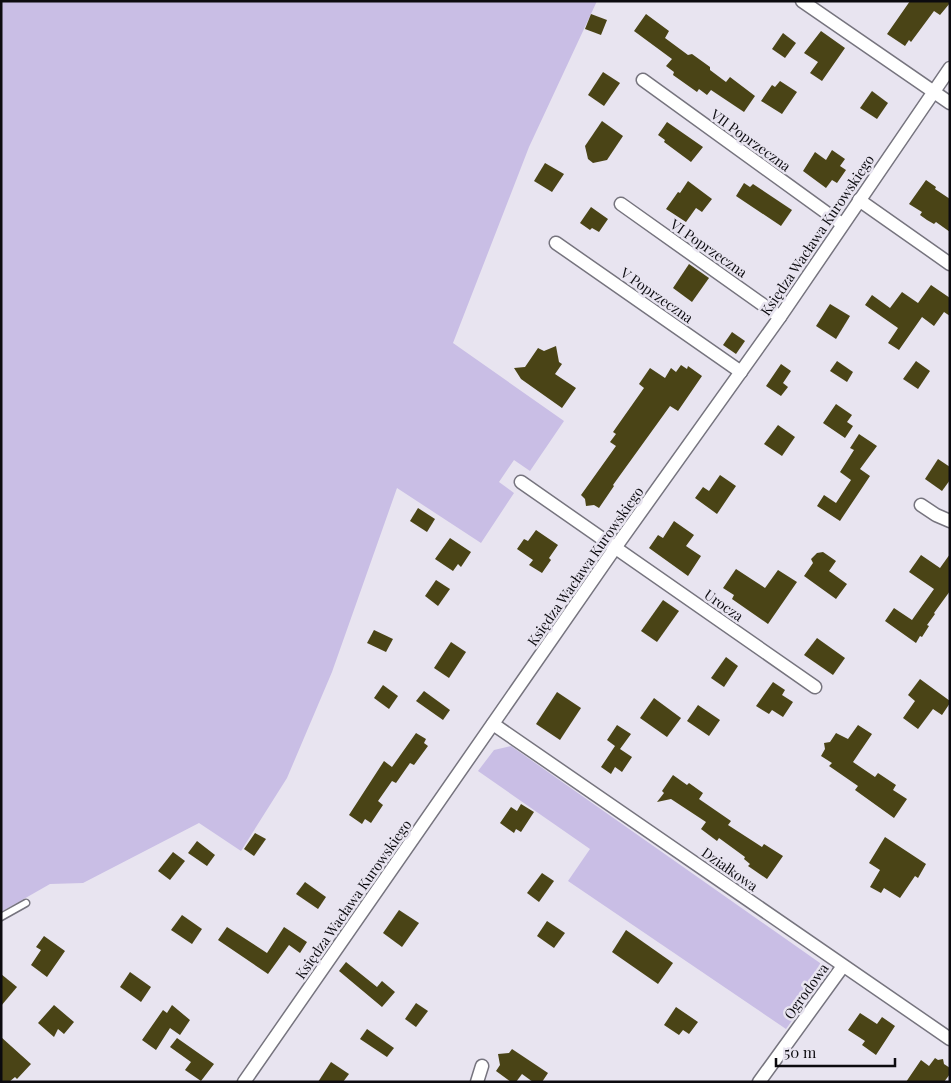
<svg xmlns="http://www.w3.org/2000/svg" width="951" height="1083" font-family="'Playfair Display',serif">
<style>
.green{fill:#c9bee5}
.building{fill:#4a4416}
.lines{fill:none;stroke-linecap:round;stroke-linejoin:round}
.lane-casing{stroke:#76747e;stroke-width:9}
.street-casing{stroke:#76747e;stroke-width:15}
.lane{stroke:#fff;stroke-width:6}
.street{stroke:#fff;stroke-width:12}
.labels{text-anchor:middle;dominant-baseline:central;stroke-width:5;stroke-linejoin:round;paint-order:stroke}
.street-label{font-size:14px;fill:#0c0b0f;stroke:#e8e4f0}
</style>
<rect width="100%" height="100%" fill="#e8e4f0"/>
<g class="green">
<polygon points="1,1 597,1 529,147 453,343 564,421 530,471 514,460 499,482 514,493 481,543 397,488 332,672 287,778 241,851 199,823 83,883 50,884 1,912"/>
<polygon points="511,746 820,963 823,977 786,1029 568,881 590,849 478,771 494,750"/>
</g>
<g class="building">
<polygon points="910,1 950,1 950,3 940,15 934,11 911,42 909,40 905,46 887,34"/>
<polygon points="591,14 607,20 601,35 585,29"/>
<polygon points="646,14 669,31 665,38 688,55 692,54 710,67 710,70 726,82 730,77 755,96 744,112 711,90 707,95 699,89 697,92 673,75 674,72 666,66 672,59 634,31"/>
<polygon points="821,31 845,48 822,81 810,73 818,62 804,53"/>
<polygon points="783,33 796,43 785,58 772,49"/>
<polygon points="603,72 620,83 604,106 588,95"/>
<polygon points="780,81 797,92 782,114 761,101 772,85 775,87"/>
<polygon points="872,91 888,103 877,119 860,108"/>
<polygon points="602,121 623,136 607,160 593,163 588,159 585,146"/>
<polygon points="667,122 703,147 691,162 664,142 665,140 658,135"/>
<polygon points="832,150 845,159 840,166 846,170 837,183 832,180 826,188 803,171 815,152 826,160"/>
<polygon points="545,163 564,174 552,192 534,181"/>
<polygon points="926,180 936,187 935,189 950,199 950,232 936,222 934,224 927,220 920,215 922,212 909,204"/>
<polygon points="688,181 712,199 702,212 696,208 686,222 666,209 678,192 680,193"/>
<polygon points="744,183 750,187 753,184 792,210 781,226 736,196"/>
<polygon points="591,207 608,219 599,232 592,228 590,230 580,223"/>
<polygon points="689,264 709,278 692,302 673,288"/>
<polygon points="931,285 950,298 950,316 944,312 934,326 922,317 899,350 888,343 898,328 865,305 872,295 890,308 902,292 918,303"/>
<polygon points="830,304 850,316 836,339 816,326"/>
<polygon points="732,332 745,341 736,354 723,345"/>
<polygon points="556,346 559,362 562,364 555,374 576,388 562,408 521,379 514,368 525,367 538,348 544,351"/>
<polygon points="837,361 853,372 847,382 830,371"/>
<polygon points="916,361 930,371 918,389 903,379"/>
<polygon points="781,364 791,371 783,383 788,387 781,396 766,386"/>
<polygon points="681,365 687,369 688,366 702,376 678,411 670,406 613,485 614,486 599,508 594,505 586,506 585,499 581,495 616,446 610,442 616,434 613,432 644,388 639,384 650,368 665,378 671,368 676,372"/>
<polygon points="836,404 852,415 847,422 853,426 845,438 823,423"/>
<polygon points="778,425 795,437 782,456 764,444"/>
<polygon points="859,434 877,446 860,469 870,476 840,521 817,506 824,495 836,503 851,480 840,472 854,450 850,448"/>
<polygon points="938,459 950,467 950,480 942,491 925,479"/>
<polygon points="720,475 736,486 717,514 695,498 703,487 709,491"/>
<polygon points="418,508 435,519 427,532 410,521"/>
<polygon points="674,521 694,535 686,546 701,556 688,576 649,548 658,535 663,538"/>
<polygon points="536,530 558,545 549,558 551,560 542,573 529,565 533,560 517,549 524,539 528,541"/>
<polygon points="450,538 471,552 461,567 458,564 453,571 435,559"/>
<polygon points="823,552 836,561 829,571 847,584 836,599 804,576 813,563 811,559 817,553"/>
<polygon points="950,554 950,591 934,613 935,614 927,625 929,626 922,637 920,636 916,643 885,621 894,608 912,620 934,589 909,572 921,555 940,568"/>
<polygon points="736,569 765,588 778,570 797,582 768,624 732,599 734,595 723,588"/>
<polygon points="436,580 450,589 438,606 425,596"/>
<polygon points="663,600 679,611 657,642 641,631"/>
<polygon points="374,630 393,639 386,652 367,643"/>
<polygon points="817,638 845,658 833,675 804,655"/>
<polygon points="451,642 466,652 449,678 434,668"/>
<polygon points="726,657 738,666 724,687 711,678"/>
<polygon points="920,679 950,701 950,703 942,715 933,709 918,729 903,718 915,701 908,695"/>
<polygon points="773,682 785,690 782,695 793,702 783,717 772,710 769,714 756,706"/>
<polygon points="383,685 398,696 389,709 374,698"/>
<polygon points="424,691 450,710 443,720 416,701"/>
<polygon points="557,692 581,708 560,740 536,724"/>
<polygon points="654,698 681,718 667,737 640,718"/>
<polygon points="698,705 720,720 709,736 687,721"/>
<polygon points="617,725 631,734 620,749 632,757 622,772 615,767 611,774 601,767 615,746 607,740"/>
<polygon points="858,725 872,734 853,762 875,777 878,773 896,785 893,790 907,799 894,818 855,790 858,786 829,766 832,763 821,756 825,749 824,743 830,742 836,733 848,739"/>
<polygon points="416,733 426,739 424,743 428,746 414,765 410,763 396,783 392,781 378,801 383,805 371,823 365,819 362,824 349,815 384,761 392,767"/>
<polygon points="673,775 687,785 689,783 703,793 699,799 731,821 728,825 762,847 764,844 783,856 767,879 748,866 750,864 744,859 745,857 719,838 717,841 701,829 706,822 671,799 657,802 664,793 662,791"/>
<polygon points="521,804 534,812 521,832 516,829 514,833 500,823 511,807 517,811"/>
<polygon points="255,833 266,839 254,856 244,849"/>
<polygon points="885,837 926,864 918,878 915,876 900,898 884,888 881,893 870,887 880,870 869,863"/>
<polygon points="197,841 215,855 207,866 188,853"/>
<polygon points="173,852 185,861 170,880 158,871"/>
<polygon points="542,873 554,881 539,902 527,893"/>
<polygon points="305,882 326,897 318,909 296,894"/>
<polygon points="399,910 419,923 402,947 383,933"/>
<polygon points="182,915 202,929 192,944 171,930"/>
<polygon points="547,921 565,933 554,948 537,936"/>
<polygon points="227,927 267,953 284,927 307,942 300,953 289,945 268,974 218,940"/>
<polygon points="626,930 673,963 658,984 612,952"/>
<polygon points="44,936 65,951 47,977 31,965 41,950 36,947"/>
<polygon points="346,962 377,987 382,981 395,992 382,1007 339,971"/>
<polygon points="130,972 151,987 141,1002 120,987"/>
<polygon points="1,974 17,987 1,1006"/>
<polygon points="416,1003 428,1011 416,1027 405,1019"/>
<polygon points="54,1005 74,1022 64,1034 58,1029 54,1037 38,1023"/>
<polygon points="172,1005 190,1020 180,1035 170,1028 156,1050 142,1040 163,1010 167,1013"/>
<polygon points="676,1007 698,1022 689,1034 683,1030 679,1035 664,1025"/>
<polygon points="860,1013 877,1024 882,1017 895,1026 876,1055 862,1045 865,1041 848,1030"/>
<polygon points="367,1029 394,1048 387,1057 360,1039"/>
<polygon points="1,1037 31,1064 17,1079 15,1077 9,1082 1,1082"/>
<polygon points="177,1038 214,1064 201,1081 185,1070 191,1062 170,1047"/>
<polygon points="512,1049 548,1073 542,1082 533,1082 522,1074 516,1082 511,1082 496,1071 500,1065 498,1054 509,1053"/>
<polygon points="935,1058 938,1060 943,1059 944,1064 950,1068 950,1074 944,1082 906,1082 921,1060 929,1066"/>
<polygon points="331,1062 349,1074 343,1082 318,1082"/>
</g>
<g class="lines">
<defs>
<polyline id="lane" points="1,917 26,903"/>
<g id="street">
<polyline points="802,1 950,103"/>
<polyline points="643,80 842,224"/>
<polyline points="859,200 950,264"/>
<polyline points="621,204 780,317"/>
<polyline points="556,243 741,372"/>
<polyline points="521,482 815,687"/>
<polyline points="921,505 936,515 950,521"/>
<polyline points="493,724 950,1039"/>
<polyline points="244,1082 615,548 780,317 950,68"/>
<polyline points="477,1082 482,1066"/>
<polyline points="759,1082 843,966"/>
</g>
</defs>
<use href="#lane" class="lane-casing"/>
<use href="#street" class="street-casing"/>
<use href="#lane" class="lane"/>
<use href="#street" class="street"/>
</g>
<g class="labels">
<g class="street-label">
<text transform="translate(751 140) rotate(36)">VII Poprzeczna</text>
<text transform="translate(817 235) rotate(-56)">Księdza Wacława Kurowskiego</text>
<text transform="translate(709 248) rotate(35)">VI Poprzeczna</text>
<text transform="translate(657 295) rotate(35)">V Poprzeczna</text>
<text transform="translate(585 566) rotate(-55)">Księdza Wacława Kurowskiego</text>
<text transform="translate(724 605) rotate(35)">Urocza</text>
<text transform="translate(730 869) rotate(35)">Działkowa</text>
<text transform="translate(353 899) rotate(-55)">Księdza Wacława Kurowskiego</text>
<text transform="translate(806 991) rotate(-54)">Ogrodowa</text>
</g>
</g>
<rect width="951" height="1083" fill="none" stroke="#0c0b0f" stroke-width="5"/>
<path d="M776 1058v8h119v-8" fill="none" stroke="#0c0b0f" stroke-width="2.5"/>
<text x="784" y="1058" font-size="15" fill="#0c0b0f" stroke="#e8e4f0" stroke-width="4" paint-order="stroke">50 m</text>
</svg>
